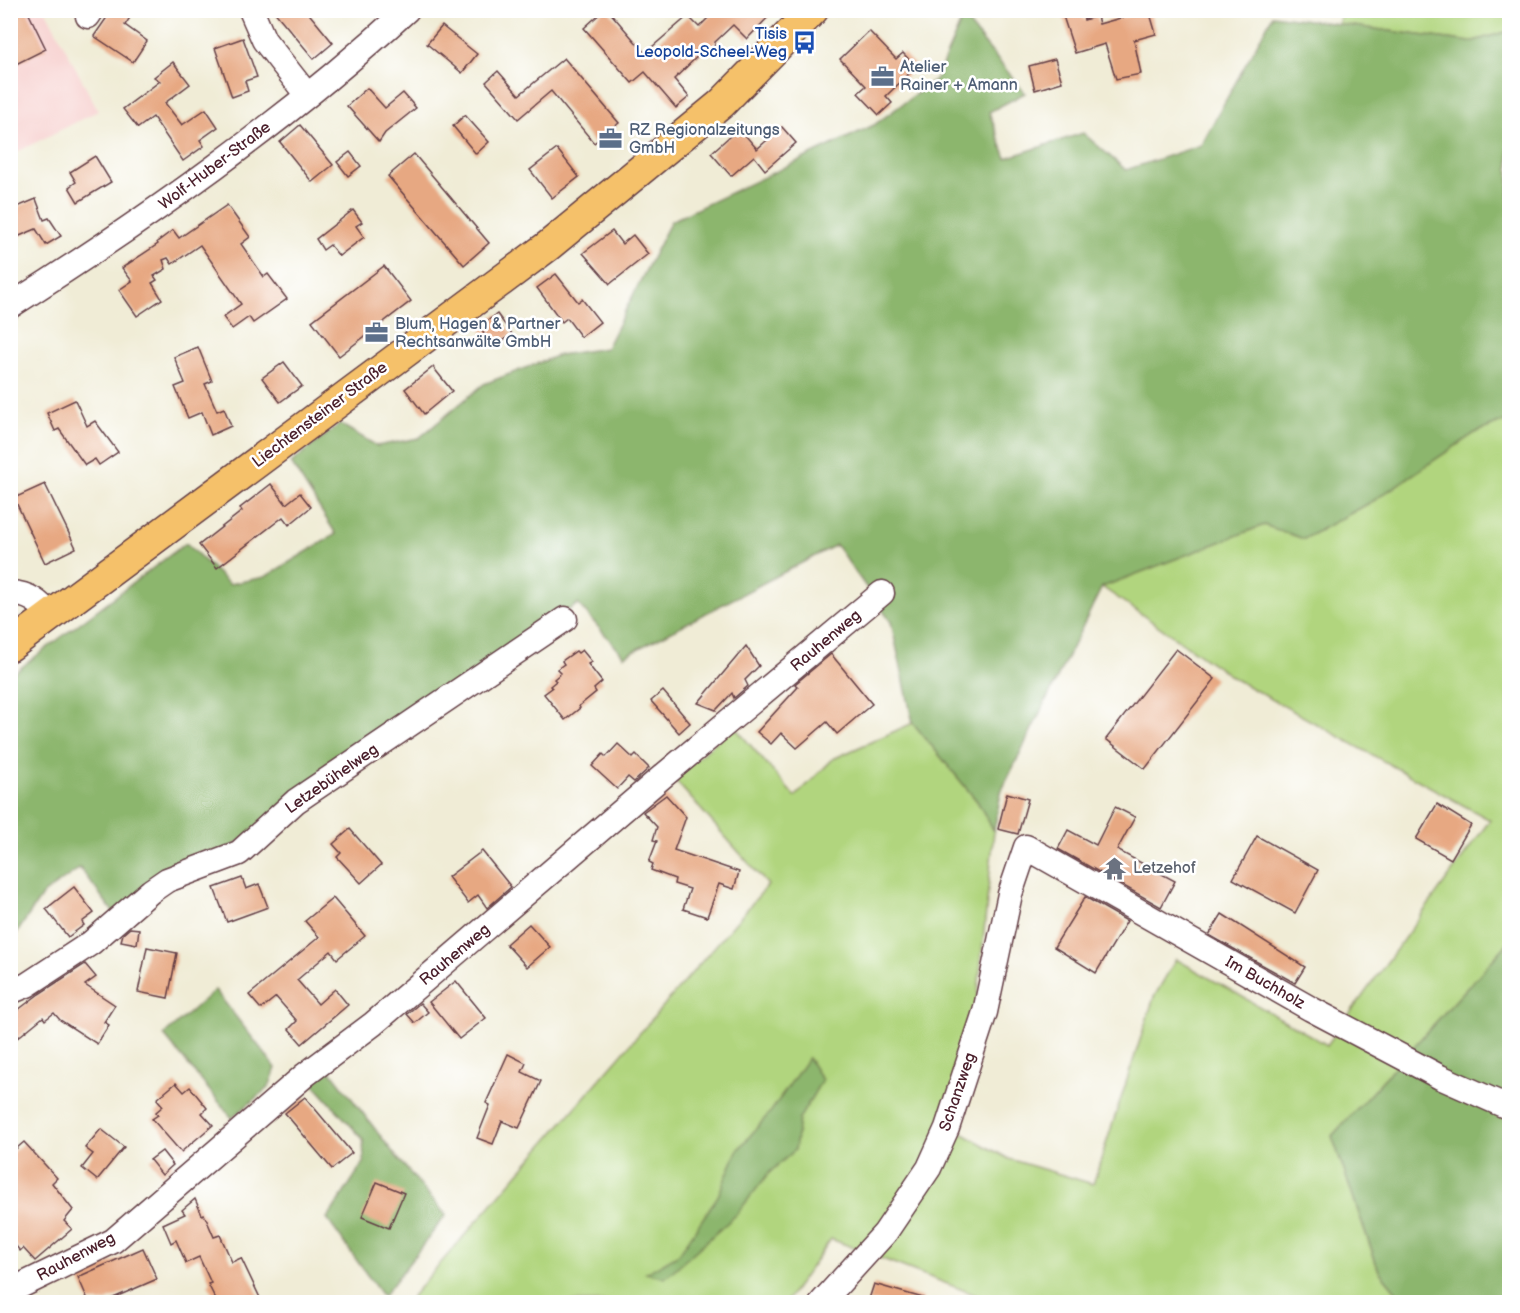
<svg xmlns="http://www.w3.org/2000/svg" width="1520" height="1313" font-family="'Balsamiq Sans',sans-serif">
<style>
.built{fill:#f7d0cf}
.green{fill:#b1d57e;stroke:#7e7a54;stroke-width:1.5}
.forest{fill:#8cb66d;stroke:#6b6a4c;stroke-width:1.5}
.building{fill:#e7a882}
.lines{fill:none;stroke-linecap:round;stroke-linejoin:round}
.minor-casing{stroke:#633e45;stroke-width:27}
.major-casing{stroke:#633e45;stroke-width:33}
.minor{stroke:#fff;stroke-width:24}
.major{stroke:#f5c16b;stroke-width:30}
.labels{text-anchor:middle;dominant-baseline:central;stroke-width:5;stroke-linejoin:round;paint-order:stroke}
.transit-label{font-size:16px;fill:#164399;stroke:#fff;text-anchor:end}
.service-label{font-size:16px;fill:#4e5e75;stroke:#fff;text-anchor:start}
.street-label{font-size:16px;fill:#4a1f2b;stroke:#fff}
.worship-label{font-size:16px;fill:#5b616d;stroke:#fff;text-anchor:start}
</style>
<rect width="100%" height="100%" fill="#fff"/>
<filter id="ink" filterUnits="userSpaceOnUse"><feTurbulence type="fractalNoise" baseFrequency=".0167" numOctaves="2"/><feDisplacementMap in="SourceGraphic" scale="12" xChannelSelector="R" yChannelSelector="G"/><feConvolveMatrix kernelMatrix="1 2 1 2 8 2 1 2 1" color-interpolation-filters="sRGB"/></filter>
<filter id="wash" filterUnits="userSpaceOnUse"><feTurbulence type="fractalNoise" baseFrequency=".008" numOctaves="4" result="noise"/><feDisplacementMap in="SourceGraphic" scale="24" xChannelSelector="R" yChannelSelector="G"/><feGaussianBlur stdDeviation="1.35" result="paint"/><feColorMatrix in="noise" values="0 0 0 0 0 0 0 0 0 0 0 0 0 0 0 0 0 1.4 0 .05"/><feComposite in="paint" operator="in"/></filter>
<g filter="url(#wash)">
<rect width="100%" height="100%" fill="#f0ecd6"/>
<polygon class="built" points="11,11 46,11 98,111 11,155"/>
<g class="green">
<polygon points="1342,11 1509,11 1509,31 1470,42 1338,24"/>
<polygon points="1509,419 1509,942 1332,1136 1379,1271 1405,1302 994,1302 831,1239 786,1302 407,1302 768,885 674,779 734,726 795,797 833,759 913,723 977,801 994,831 976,1012 949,1126 1009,1159 1093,1184 1154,997 1176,959 1327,1045 1490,820 1235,679 1102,587 1264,525 1304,539 1373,501 1475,433"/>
</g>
<g class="forest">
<polygon points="1273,15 1470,42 1509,31 1509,419 1475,433 1373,501 1304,539 1264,525 1102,587 1001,792 994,831 977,801 913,723 891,622 836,545 624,656 578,604 527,637 236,844 114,913 80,868 43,894 14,937 11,933 11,675 186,543 229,584 265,577 336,534 291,463 340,424 377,446 419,438 484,384 559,355 606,348 671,221 874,125 936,79 963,17 1025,93 989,112 1006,158 1083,133 1126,170 1201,145"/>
<polygon points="1509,942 1509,1302 1405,1302 1379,1271 1332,1136"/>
<polygon points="215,990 276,1068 269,1087 232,1118 164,1035"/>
<polygon points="808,1058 822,1080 799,1119 795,1150 769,1173 736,1215 665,1278 646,1273 679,1254 718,1196 737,1151 772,1110"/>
<polygon points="323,1061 395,1155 446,1215 383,1297 327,1219 364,1162 363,1139 305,1075"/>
</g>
<g id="blocks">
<g class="building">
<polygon points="10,10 27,10 46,49 10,67"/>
<polygon points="112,10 135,10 125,25 147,41 133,62 94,36"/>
<polygon points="273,10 306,10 333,43 314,59"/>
<polygon points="604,10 608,10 645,53 688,16 699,27 716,10 775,10 747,39 733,25 715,42 715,45 709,51 704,50 674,79 689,97 676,108 645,72 632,83 584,28"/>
<polygon points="1081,10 1084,20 1097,16 1099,24 1149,10 1156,34 1134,40 1141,74 1116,79 1105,44 1075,53 1063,16"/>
<polygon points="442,26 477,54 462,73 427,44"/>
<polygon points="869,31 896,59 903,53 916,67 886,96 892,103 879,115 858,93 866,86 840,59"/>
<polygon points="243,38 257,77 245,81 248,91 232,97 215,48"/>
<polygon points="564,58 619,123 594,143 551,91 518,119 486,82 498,71 519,95"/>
<polygon points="1055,59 1062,82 1035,90 1029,66"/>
<polygon points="173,62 190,84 165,103 182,125 206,109 218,127 200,140 204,146 183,161 153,117 138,128 123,109 160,81 154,77"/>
<polygon points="367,88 385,108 403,93 416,108 385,133 379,142 347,106"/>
<polygon points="465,115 489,142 476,154 453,126"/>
<polygon points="300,125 333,165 312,182 280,142"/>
<polygon points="782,127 796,143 765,170 754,156 731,176 711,153 739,128 757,149"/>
<polygon points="557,149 579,177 552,198 530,170"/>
<polygon points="350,152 361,166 348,176 337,162"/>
<polygon points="414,154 489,243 464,265 388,176"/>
<polygon points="95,156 111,182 78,202 69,187 76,182 70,172"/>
<polygon points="36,199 44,220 49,218 61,236 46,245 36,229 10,240 10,210"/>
<polygon points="227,205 250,237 241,244 264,277 268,274 287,299 253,323 249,317 232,329 223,317 241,304 200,245 172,264 168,258 163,260 166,269 154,276 157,280 152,283 162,299 137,316 119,290 132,281 122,268 158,244 157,242 173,230 179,238"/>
<polygon points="353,210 362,222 356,226 364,237 339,256 330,245 323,250 316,239"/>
<polygon points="612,231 622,244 633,235 648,254 610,284 583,253"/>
<polygon points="384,266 411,301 339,356 312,321"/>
<polygon points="556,274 578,302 582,299 600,322 581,337 567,318 562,322 537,288"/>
<polygon points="497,314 512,334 494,347 479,327"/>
<polygon points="198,347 212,381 205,384 217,411 224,408 231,426 211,435 202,412 188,418 175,387 185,383 174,357"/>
<polygon points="284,362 302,386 280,402 262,378"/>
<polygon points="433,367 452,391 424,414 405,389"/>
<polygon points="75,400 87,426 95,421 118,452 99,465 95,459 85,465 59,429 55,431 47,413"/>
<polygon points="45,484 76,548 45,563 14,498"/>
<polygon points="271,484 286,504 300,493 311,507 289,525 283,517 217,568 199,545 242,511 240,508"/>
<polygon points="746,646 759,666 745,680 748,686 734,698 732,693 716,710 698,703"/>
<polygon points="1176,649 1215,679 1145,769 1106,739"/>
<polygon points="582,650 592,662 588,664 602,682 594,689 596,692 579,706 580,708 565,720 544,694 552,688 550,686 556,681 554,679 561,673 557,669 564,664 562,661 576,651 578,653"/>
<polygon points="831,654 872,704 837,734 827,722 797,748 781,733 771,744 757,732 798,687 795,684"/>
<polygon points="663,691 690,723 679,733 651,701"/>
<polygon points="618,744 633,758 636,755 649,768 634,782 628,777 617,789 592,766 603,754 606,757"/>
<polygon points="1007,793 1028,799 1018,834 998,829"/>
<polygon points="666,795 686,817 674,850 739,872 734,889 719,884 707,917 683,909 690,889 674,884 675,879 651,870 653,864 649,862 657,841 653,840 657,827 643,812"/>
<polygon points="1437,804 1471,825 1451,859 1416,839"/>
<polygon points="1115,807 1135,817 1117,850 1175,881 1161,907 1058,849 1068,830 1096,845"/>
<polygon points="350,829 381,865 361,883 337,857 341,853 333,844"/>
<polygon points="1257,836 1318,870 1295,913 1233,879"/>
<polygon points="482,851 511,887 487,908 478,895 468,903 448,877"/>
<polygon points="242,878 246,889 259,884 268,907 227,922 214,888"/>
<polygon points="74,887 94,913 82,922 84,925 68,937 46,909"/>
<polygon points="1085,897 1127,921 1096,973 1054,947"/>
<polygon points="333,898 365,936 337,959 331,951 297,980 318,1004 335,989 348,1005 302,1044 289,1029 297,1021 276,997 261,1009 249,995 319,937 305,921"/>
<polygon points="1222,914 1305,967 1295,983 1209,935"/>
<polygon points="529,924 550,947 527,967 506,944"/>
<polygon points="130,928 139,929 137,944 121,941 123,934"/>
<polygon points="147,947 177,953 168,998 138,992"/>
<polygon points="85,964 96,977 85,985 115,1005 104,1022 109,1025 97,1044 60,1020 54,1013 45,1020 43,1017 10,1044 10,1016 39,994"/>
<polygon points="456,981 486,1018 459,1039 429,1002"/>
<polygon points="420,1003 428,1012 415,1023 407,1014"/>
<polygon points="508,1054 526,1063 522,1072 541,1081 519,1128 502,1121 493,1144 477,1138 490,1105 486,1103"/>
<polygon points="176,1083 184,1092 190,1087 207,1108 202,1113 213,1125 181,1152 152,1119 158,1115 155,1113 163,1106 157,1099"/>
<polygon points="305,1097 352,1153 332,1169 285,1113"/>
<polygon points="101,1129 124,1147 97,1180 82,1168 93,1154 85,1148"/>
<polygon points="24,1142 57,1178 52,1183 73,1210 64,1221 72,1229 35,1261 23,1248 20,1251 10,1239 10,1154"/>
<polygon points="162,1151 173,1165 162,1175 150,1160"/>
<polygon points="377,1182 404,1193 389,1228 362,1217"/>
<polygon points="195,1199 202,1215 204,1214 214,1237 220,1235 232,1262 241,1258 262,1302 217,1302 208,1284 211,1283 199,1257 186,1263 176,1240 171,1243 163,1224 185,1214 182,1210"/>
<polygon points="143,1248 157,1279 104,1302 89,1302 78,1277"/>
<polygon points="874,1284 923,1298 922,1302 868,1302"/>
</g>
</g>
</g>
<g filter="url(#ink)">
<use href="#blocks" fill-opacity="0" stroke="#633e45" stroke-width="1.5"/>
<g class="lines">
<defs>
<g id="minor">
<polyline points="251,10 264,40 307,95"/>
<polyline points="88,16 92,10"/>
<path d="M10,306c140,-89 275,-184 397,-296"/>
<path d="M10,593c20,1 29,9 41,23"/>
<polyline points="10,992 27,985 91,943 151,891 167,880 239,853 296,801 565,619"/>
<polyline points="10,1291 113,1241 305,1075 373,1024 663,776 882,593"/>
<polyline points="822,1302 885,1233 929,1168 947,1128 985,1012 1010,894 1026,847 1311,1009 1440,1077 1510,1108"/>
</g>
<polyline id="major" points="10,646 548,246 721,104 813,10"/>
</defs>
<use href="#minor" class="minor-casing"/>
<use href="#major" class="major-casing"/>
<use href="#minor" class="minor"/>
<use href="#major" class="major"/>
</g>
</g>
<defs>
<symbol id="bus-bare" viewBox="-9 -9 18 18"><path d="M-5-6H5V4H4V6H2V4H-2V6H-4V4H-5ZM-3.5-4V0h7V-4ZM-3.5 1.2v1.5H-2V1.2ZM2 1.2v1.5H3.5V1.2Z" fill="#1a4fb4" stroke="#fff" stroke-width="2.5" paint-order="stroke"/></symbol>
<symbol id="office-bare" viewBox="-9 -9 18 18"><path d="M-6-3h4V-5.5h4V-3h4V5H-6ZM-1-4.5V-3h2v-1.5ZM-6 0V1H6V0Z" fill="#5c6f8a" stroke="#fff" stroke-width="2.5" paint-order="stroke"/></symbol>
<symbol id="temple-bare" viewBox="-9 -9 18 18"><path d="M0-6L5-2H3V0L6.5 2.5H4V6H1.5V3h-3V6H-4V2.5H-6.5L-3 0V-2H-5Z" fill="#6b7280" stroke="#fff" stroke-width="2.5" paint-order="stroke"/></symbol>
</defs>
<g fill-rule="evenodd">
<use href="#bus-bare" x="788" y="26" width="33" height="33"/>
<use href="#office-bare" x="866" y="60" width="33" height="33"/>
<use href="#office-bare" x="594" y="122" width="33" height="33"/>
<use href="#office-bare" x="360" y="316" width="33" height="33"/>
<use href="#temple-bare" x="1098" y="852" width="33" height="33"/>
</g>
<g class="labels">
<g class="transit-label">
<text x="787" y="34">Tisis<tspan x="787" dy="18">Leopold-Scheel-Weg</tspan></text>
</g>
<g class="service-label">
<text x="900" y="67">Atelier<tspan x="900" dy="18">Rainer + Amann</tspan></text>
<text x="629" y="130">RZ Regionalzeitungs<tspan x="629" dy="18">GmbH</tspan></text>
<text x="395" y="324">Blum, Hagen &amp; Partner<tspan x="395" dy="18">Rechtsanwälte GmbH</tspan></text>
</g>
<g class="street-label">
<text transform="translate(215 166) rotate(-37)">Wolf-Huber-Straße</text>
<text transform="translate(320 415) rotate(-37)">Liechtensteiner Straße</text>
<text transform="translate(826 641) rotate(-40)">Rauhenweg</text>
<text transform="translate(332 779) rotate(-35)">Letzebühelweg</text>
<text transform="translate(455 955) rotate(-40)">Rauhenweg</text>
<text transform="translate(1265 983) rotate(30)">Im Buchholz</text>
<text transform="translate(958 1092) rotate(-71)">Schanzweg</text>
<text transform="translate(76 1257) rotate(-28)">Rauhenweg</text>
</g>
<g class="worship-label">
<text x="1133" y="868">Letzehof</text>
</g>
</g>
<rect width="1520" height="1313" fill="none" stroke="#fff" stroke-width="36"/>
</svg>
